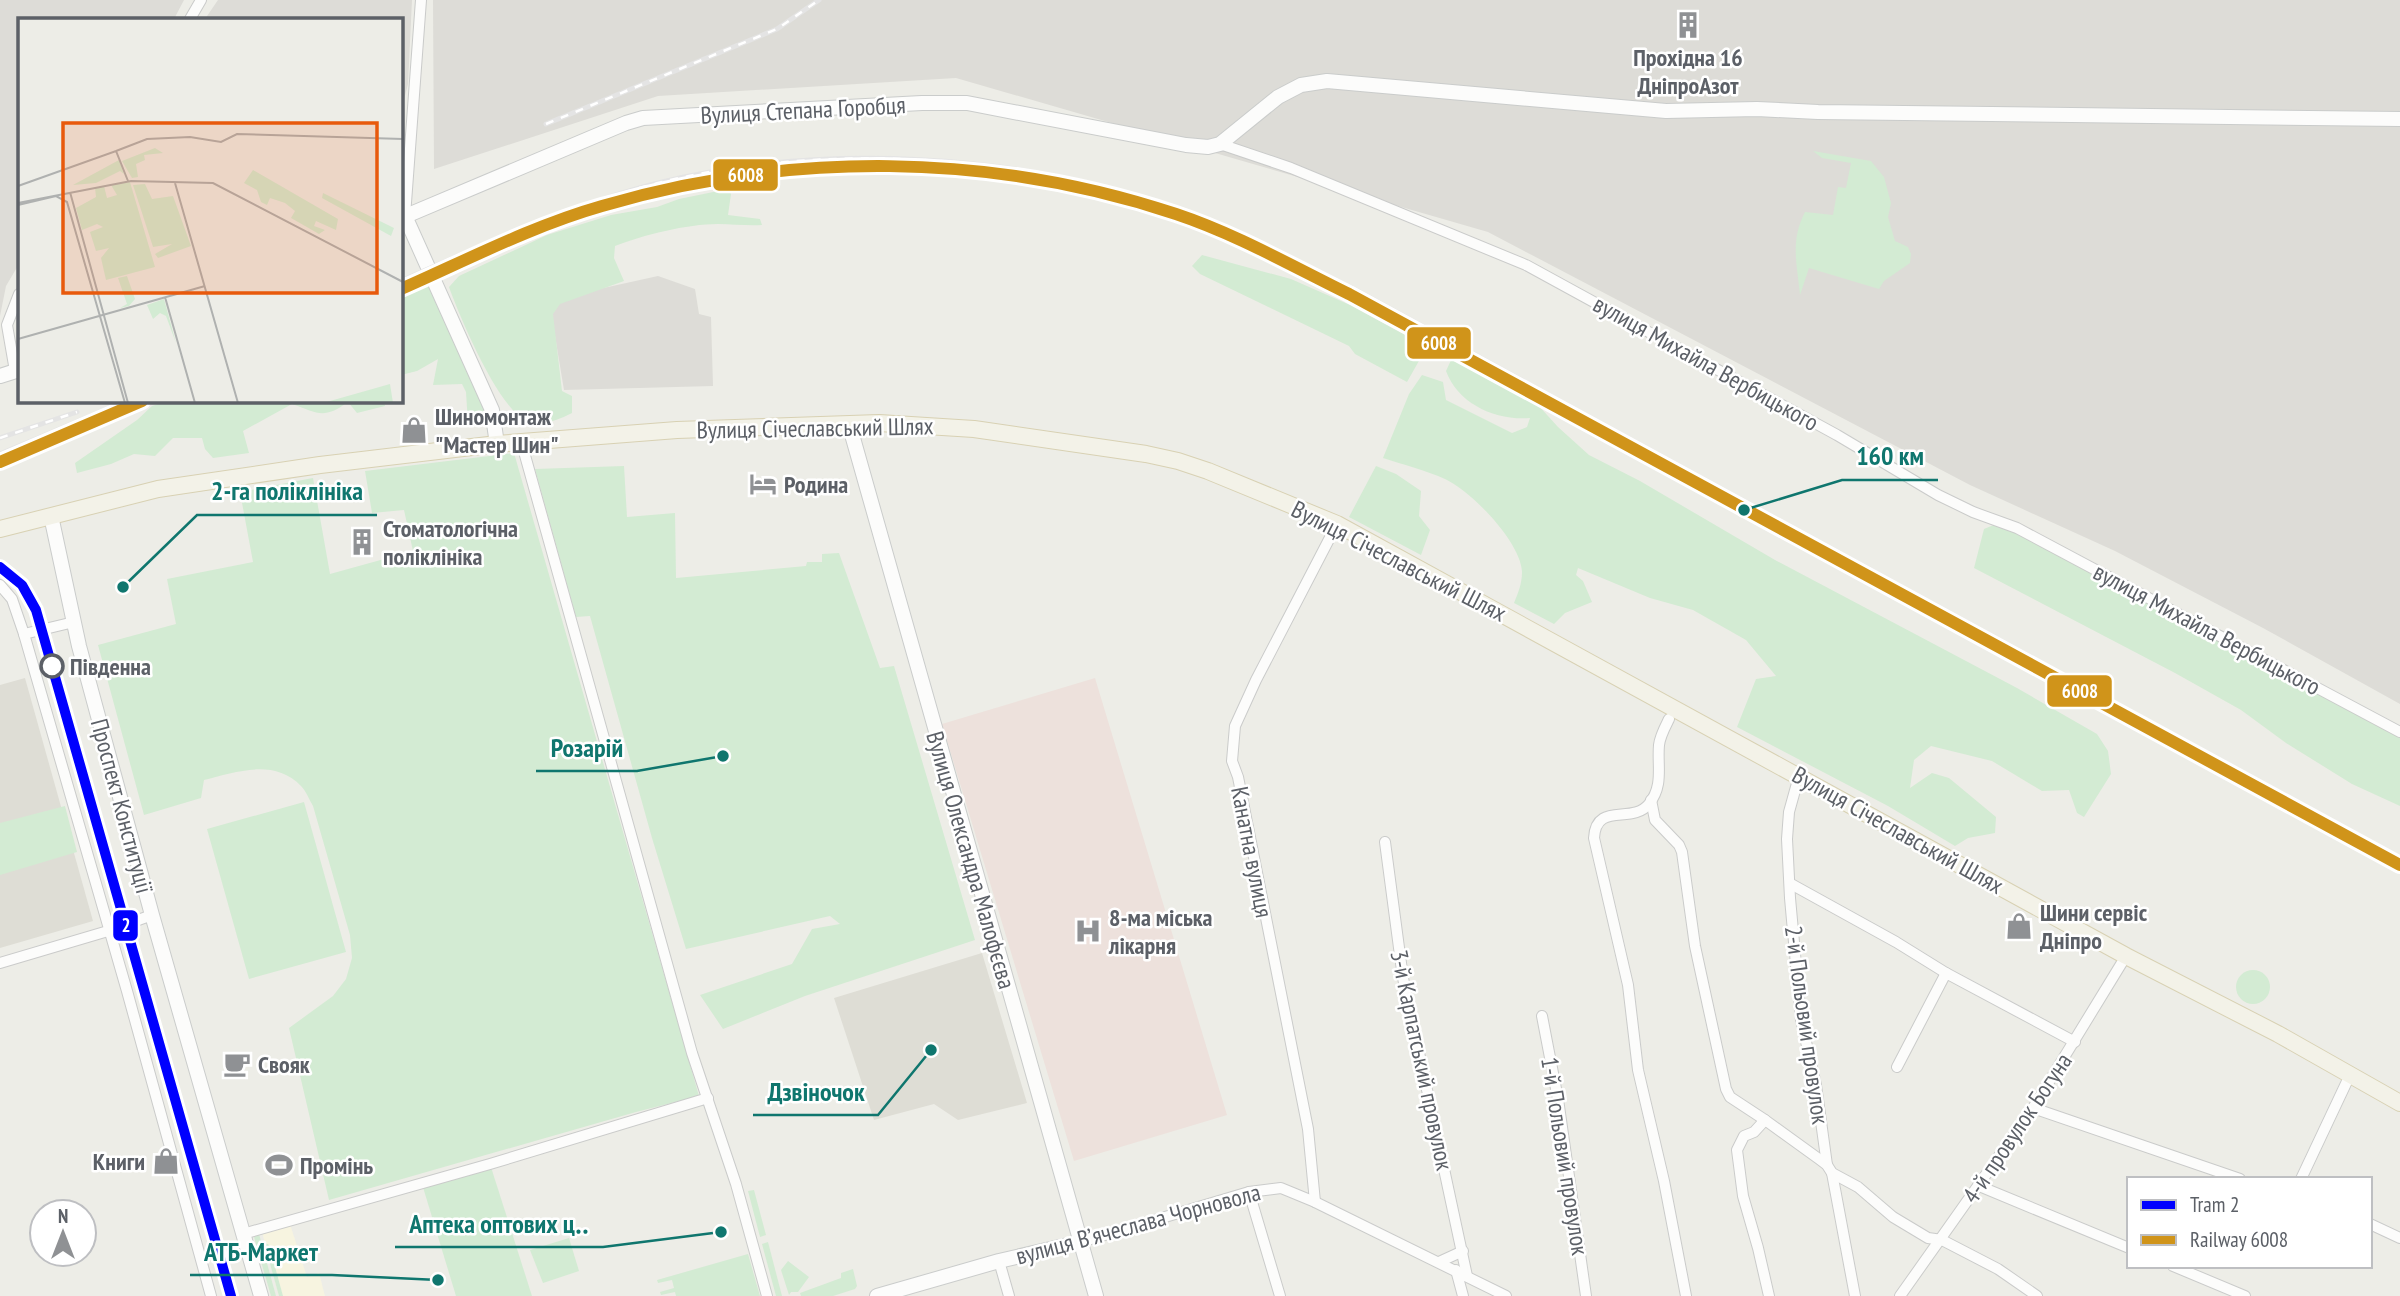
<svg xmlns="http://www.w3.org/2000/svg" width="2400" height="1296" font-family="'PT Sans Narrow',sans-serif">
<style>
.commercial{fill:#f7f4e0}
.industrial{fill:#dddcd7}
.education{fill:#deddd5}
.medical{fill:#ede1dc}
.green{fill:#d3ebd3}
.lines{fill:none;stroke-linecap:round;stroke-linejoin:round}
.street-casing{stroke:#cacbca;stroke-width:12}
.secondary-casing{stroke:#cacccb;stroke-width:16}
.primary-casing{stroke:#d8d1b3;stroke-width:18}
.street{stroke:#fcfcfb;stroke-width:10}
.secondary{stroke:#fcfcfb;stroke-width:14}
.primary{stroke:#f3f2e8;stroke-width:16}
.rail-casing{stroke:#e4e4e4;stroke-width:5}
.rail{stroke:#fff;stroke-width:2.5;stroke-dasharray:8;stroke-linecap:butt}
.rail-1-casing{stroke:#fff;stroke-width:18}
.rail-1{stroke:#d0941a;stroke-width:12}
.tram-1-casing{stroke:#fff;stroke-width:16}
.tram-1{stroke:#00f;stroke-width:10}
.stop-dot{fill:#fff;stroke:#5c6067;stroke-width:3.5}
.labels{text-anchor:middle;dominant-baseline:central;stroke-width:5;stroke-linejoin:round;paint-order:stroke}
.poi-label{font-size:24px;font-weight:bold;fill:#5c6067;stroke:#fff;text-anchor:start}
.street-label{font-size:24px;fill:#5c6067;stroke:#fff}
.stop-label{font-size:24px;font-weight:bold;fill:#5c6067;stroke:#fff;text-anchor:start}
.inset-road{fill:none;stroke:#afb1b0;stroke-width:2}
.view{fill:#e8590c;fill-opacity:0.15;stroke:#e8590c;stroke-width:3.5}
.inset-edge{fill:none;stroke:#5c6067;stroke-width:3.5}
.leader{fill:none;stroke:#0f766e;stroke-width:2.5}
.callout-dot{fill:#0f766e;stroke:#fff;stroke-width:2.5}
.callout-label{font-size:26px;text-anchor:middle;font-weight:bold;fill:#0f766e;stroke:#fff;stroke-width:5;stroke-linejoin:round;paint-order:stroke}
.line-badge{stroke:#fff;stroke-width:2.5}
.badge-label{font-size:19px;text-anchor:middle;font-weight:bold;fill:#fff}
</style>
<rect width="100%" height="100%" fill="#edede7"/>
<polygon class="commercial" points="290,1224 307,1277 319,1273 325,1296 279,1296 262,1232"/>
<g class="industrial">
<polygon points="0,0 184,0 174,19 19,19 19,264 6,286 0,316"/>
<polygon points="218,0 412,0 408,84 401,111 401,19 205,19"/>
<polygon points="433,0 2400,0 2400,704 2263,628 2115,551 1970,485 1488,232 956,78 658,96 434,169"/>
<polygon points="658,276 695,289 699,314 711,317 713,386 564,390 549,300"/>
</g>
<g class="education">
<polygon points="25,678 93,921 0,948 0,685"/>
<polygon points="982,953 1027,1103 958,1120 934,1104 874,1120 834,998"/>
</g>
<polygon class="medical" points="1095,678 1227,1115 1074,1161 942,724"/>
<g class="green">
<path d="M1813,151l58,10 13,16 7,26 -3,14 7,24 13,6 3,7 -1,9 -26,18 -5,8 -70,-21 -9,27c-3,-32 -10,-54 5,-83l28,3 5,-28 8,1 5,-25 -29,-5z"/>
<path d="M728,189l3,5 -3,21 32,4 2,6c-15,1 -29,-1 -44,-1 -31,0 -75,11 -103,22l-1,12 10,23 -64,23 -7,10 9,77 10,5v17c-14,7 -26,12 -42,9 -29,-6 -71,-107 -81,-135l10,-11 88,-41 64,-20 46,-8 22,-8z"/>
<polygon points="1202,255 1291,279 1350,305 1424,345 1424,352 1407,382 1355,354 1349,346 1200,274 1192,266"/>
<polygon points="429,284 486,406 485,415 468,424 466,392 462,384 433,385 438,359 417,371 401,375 401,296"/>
<path d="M1452,358l86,47 20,22 31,28 51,26 135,79 242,128 80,46 11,17 3,23 -27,43 -7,-4 -8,-23 -27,1 -50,-30 -61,-15 -17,14 -4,28 22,-15 17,5 47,39 -1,16 -27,5 -13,8 -67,-40 -151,-79 19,-48 20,-3 -30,-36 -53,-30 -43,-12 -72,-30 -2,7 7,6 9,21 -27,11 -11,11 -40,-21c4,-10 8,-19 8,-31 -1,-30 -51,-81 -77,-93 -20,-9 -41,-14 -62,-21l26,-64 13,-19 21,7 3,18 66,33 15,-6 3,-9c-34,3 -72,-14 -84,-47z"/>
<path d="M168,401h216l1,5 -28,7 -9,-11c-25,18 -30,11 -56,2l-49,27 6,22 -36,5 -8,-9 -3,-11h-29l-18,18 -21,-2 -23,10 -34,9 -2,-10 62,-43 15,-14z"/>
<path d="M514,453l185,643 -63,16 -307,88 -40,-172 44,-32 13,-17 6,-21 -2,-23 -37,-129c-4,-7 -7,-15 -12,-20 -27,-28 -65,-14 -97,-6l-3,18 -57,17 -46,-170 78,-21 -9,-45 86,-17 -13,-70 73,-14 17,96 83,-23 -9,-41 -32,3 -7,-42z"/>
<polygon points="624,466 627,517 675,513 676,578 806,566 807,562 822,562 822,554 839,553 880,668 894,666 975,940 805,996 723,1029 700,995 792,964 812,929 840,924 830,916 686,949 652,838 590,616 576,617 535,469"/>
<polygon points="1376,466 1396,474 1421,491 1419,516 1430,530 1421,555 1349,517"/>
<polygon points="1996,524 2017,532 2400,736 2400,806 2352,784 2286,743 2241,710 2175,673 1974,568 1984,529"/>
<polygon points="304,802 346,952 249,979 207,829"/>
<polygon points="65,806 77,852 0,875 0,823"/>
<circle cx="2253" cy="987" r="17"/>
<polygon points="490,1164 532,1296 456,1296 422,1184"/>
<polygon points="754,1190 766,1235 760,1237 748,1191"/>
<polygon points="259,1234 276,1296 271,1296 254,1237"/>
<polygon points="569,1238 579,1271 543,1283 530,1250"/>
<polygon points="264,1242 269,1245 283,1296 279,1296"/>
<polygon points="768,1242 782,1296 776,1296 762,1244"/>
<polygon points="748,1254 760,1296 676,1296 675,1292 661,1295 660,1292 674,1288 672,1280 658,1283 657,1280"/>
<polygon points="788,1261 809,1277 798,1292 791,1292 789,1295 781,1270"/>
<polygon points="853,1269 857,1286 855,1289 833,1296 801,1296 800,1293 841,1278 841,1273"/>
</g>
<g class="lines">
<defs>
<g id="street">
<polyline points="190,19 201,0"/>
<polyline points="1220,144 1291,168 1526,265 1837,435 1938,495 1973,512 2017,528 2400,732"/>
<polyline points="405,216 421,0"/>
<polyline points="15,371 7,325 19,294"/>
<polyline points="521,441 692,1053 736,1184 767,1296"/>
<polyline points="0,585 12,599 24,634 127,991 211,1296"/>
<polyline points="24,634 74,622"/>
<path d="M1669,719c-4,8 -9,17 -10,26 -2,21 5,40 -10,59 -17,21 -53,-3 -55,34l34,147 10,85 26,111 22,115"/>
<polyline points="1799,776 1789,812 1787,839 1790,898 1801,1020 1816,1085 1827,1165"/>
<polyline points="1651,800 1655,820 1679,845 1682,852 1695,946 1726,1089 1730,1097 1765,1120 1754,1132 1744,1136 1737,1150 1743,1196 1758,1248 1769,1296"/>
<polyline points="1385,842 1403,978 1467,1276"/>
<polyline points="1791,884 1896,942 1946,973"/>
<polyline points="0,963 108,931 152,915"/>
<polyline points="1542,1016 1558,1099 1586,1296"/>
<polyline points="1897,1067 1946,973 2075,1042"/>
<polyline points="2033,1108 2240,1179"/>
<polyline points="1765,1120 1819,1159 1827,1165 1832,1173 1858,1187 1893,1217 1928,1238 1942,1240 1998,1269 2037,1296"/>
<polyline points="1832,1173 1855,1296"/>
<polyline points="2301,1179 2350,1075"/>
<polyline points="1979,1186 2129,1248"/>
<polyline points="1249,1192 1280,1296"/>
<polyline points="1315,1202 1308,1129 1238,777 1232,761 1235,726 1256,680 1337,524"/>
<polyline points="2370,1224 2400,1238"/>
<polyline points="243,1234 490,1164 708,1098"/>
<polyline points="1081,1242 1249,1192 1281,1188 1315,1202 1506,1296"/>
<polyline points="999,1261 1009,1296"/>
<polyline points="1439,1262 1463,1251"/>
<polyline points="2173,1266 2245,1296"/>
<polyline points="1456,1270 1463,1296"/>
<polyline points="1900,1296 2033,1108 2126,956"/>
</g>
<g id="secondary">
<polyline points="405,216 492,410 497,444"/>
<polyline points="401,218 626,123 643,118 922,103 967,103 1186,145 1208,147 1220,144 1278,97 1301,85 1327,81 1666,111 1757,109 1818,112 2400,119"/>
<polyline points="0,376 19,370"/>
<polyline points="849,424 1096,1296"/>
<polyline points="51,516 79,646 152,915 261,1296"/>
<polyline points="877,1296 999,1261 1081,1242"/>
</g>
<polyline id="primary" points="0,529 158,489 320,465 497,444 677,430 879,423 974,429 1146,454 1178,461 1208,471 1337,524 2126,956 2278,1034 2400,1103"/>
</defs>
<use href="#street" class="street-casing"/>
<use href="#secondary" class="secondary-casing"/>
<use href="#primary" class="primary-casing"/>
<use href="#street" class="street"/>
<use href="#secondary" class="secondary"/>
<use href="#primary" class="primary"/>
<defs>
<g id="rail">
<polyline points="546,124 777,29 819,0"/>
<path d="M401,281c84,-37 167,-75 257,-98 164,-41 363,-30 522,27 60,21 117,51 174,79l1046,569"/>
<polyline points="0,438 77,412"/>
<polyline points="0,454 126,401"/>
</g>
</defs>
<use href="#rail" class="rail-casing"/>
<use href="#rail" class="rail"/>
<defs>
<g id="rail-1">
<path d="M401,289c66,-29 131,-63 201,-83 187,-55 388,-54 574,8 60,20 116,52 173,80l1051,571"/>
<polyline points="0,462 142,401"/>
</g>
</defs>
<use href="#rail-1" class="rail-1-casing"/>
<use href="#rail-1" class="rail-1"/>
<defs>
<polyline id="tram-1" points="0,567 22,585 36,610 231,1296"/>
</defs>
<use href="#tram-1" class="tram-1-casing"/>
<use href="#tram-1" class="tram-1"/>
</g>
<defs>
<symbol id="building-bare" viewBox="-9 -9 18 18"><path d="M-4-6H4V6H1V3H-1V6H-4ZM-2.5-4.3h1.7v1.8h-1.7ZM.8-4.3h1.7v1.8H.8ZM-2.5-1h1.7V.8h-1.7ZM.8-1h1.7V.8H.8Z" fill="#8f9194" stroke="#fff" stroke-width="2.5" paint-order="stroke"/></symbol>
<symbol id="shop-bare" viewBox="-9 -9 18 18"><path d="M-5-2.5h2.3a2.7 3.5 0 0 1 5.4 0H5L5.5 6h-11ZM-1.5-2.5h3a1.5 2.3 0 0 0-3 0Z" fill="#8f9194" stroke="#fff" stroke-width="2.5" paint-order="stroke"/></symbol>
<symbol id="hotel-bare" viewBox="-9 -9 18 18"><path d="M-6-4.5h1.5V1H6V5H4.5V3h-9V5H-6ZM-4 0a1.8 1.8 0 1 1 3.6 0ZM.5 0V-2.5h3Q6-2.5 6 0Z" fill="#8f9194" stroke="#fff" stroke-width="2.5" paint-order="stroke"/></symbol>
<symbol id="hospital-bare" viewBox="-9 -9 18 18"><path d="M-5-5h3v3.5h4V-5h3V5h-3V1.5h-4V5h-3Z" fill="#8f9194" stroke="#fff" stroke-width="2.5" paint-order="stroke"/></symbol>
<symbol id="cafe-bare" viewBox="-9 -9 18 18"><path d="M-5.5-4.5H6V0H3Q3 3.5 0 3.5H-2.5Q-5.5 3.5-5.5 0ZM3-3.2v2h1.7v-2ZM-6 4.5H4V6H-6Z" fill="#8f9194" stroke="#fff" stroke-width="2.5" paint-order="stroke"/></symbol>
<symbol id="stadium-bare" viewBox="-9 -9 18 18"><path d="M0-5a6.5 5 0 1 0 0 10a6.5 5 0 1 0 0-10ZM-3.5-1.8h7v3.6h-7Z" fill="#8f9194" stroke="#fff" stroke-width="2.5" paint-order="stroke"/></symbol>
</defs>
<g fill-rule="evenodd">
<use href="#building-bare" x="1669" y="6" width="38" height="38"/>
<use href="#shop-bare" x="395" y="411" width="38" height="38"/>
<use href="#hotel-bare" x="744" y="465" width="38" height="38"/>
<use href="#building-bare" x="343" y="523" width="38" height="38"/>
<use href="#shop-bare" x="2000" y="907" width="38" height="38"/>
<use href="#hospital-bare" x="1069" y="912" width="38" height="38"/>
<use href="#cafe-bare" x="218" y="1045" width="38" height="38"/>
<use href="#shop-bare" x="147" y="1142" width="38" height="38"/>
<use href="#stadium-bare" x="260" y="1146" width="38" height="38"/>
</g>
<circle class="stop-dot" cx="52" cy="666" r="11"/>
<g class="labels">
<g class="poi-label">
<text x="1688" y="57" text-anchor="middle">Прохідна 16<tspan x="1688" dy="28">ДніпроАзот</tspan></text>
<text x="435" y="416">Шиномонтаж<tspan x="435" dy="28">"Мастер Шин"</tspan></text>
<text x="784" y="484">Родина</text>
<text x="383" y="528">Стоматологічна<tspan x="383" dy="28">поліклініка</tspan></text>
<text x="2040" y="912">Шини сервіс<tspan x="2040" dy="28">Дніпро</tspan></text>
<text x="1109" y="917">8-ма міська<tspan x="1109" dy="28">лікарня</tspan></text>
<text x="258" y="1064">Свояк</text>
<text x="145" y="1161" text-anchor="end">Книги</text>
<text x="300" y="1165">Промінь</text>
</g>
<g class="street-label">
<text transform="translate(803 110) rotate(-3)">Вулиця Степана Горобця</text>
<text transform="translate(1706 363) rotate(29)">вулиця Михайла Вербицького</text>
<text transform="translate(815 428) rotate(-1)">Вулиця Січеславський Шлях</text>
<text transform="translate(1399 561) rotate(27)">Вулиця Січеславський Шлях</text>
<text transform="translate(2207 629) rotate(28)">вулиця Михайла Вербицького</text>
<text transform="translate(122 806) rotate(75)">Проспект Конституції</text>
<text transform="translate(1898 830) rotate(29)">Вулиця Січеславський Шлях</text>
<text transform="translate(1252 852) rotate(79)">Канатна вулиця</text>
<text transform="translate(971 860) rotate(74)">Вулиця Олександра Малофєєва</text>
<text transform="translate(1807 1025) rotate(82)">2-й Польовий провулок</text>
<text transform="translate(1422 1060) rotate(78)">3-й Карпатський провулок</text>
<text transform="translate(2017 1128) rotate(-56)">4-й провулок Богуна</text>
<text transform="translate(1565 1156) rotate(81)">1-й Польовий провулок</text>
<text transform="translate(1138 1224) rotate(-15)">вулиця Вʼячеслава Чорновола</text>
</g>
<g class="stop-label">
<text x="70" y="666">Південна</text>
</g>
</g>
<g transform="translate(18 18)">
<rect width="385" height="385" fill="#edede7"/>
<path d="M137,130l8,5 -19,2 1,5 -9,4 2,13 -6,1 -10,-17zM101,142l5,14 -4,-3 -24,12 -23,2zM235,152l85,49 -2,11 -20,-9 -2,5 11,4 -6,4 -28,-16 4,-7 -10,-8 -15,-5 -3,7 -6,-3 -4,-12 -13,-7zM112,164l25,85 -49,13 -5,-22 8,-10 -13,3 -6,-19 13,-5 -6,-3 -15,6 -6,-22 20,-11 -1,-9 9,-2 3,12 10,-3 -6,-10zM127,166l7,15 21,-3 18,50 -33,12 -3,-4 17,-10 -19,3 -20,-62zM305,175l71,35 -3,8 -69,-38zM109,258l8,23 -6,7 -9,2 7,-4 -9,-26zM146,281l12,44 -10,-27 -6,-3 -7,6 -6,-14zM372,366l3,19h-70z" fill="#d3ebd3"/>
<path class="inset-road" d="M98,133l31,-12 43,-2 31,5 16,-8 166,5M157,165l63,220M0,168l98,-35 12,30M52,174l58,211M0,185l113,-22 82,2 190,99M0,187l38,-9 11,6 58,201M147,279l30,106M0,321l187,-53"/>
<path class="view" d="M45,105h314v170h-314z"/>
<rect width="385" height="385" class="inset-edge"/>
</g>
<path class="leader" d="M1744 510L1842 480H1938M123 587L197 515H377M723 756L637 771H536M931 1050L878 1115H753M721 1232L603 1247H395M438 1280L332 1275H190"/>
<g class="callout-dot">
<circle cx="1744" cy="510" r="7"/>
<circle cx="123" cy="587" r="7"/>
<circle cx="723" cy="756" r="7"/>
<circle cx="931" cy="1050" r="7"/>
<circle cx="721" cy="1232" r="7"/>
<circle cx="438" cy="1280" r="7"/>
</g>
<g class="callout-label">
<text x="1890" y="465">160 км</text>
<text x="287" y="500">2-га поліклініка</text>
<text x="587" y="757">Розарій</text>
<text x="816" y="1101">Дзвіночок</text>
<text x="499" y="1233">Аптека оптових ц‥</text>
<text x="261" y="1261">АТБ-Маркет</text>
</g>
<g class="line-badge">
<rect x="712" y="158" width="67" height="34" rx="7" fill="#d0941a"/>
<rect x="1406" y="326" width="66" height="34" rx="7" fill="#d0941a"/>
<rect x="2046" y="674" width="67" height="34" rx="7" fill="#d0941a"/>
<rect x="112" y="909" width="27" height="33" rx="7" fill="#00f"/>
</g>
<g class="badge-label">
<text x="746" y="182">6008</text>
<text x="1439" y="350">6008</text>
<text x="2080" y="698">6008</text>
<text x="126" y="932">2</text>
</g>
<rect x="2127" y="1177" width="245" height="91" fill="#ffffff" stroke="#bebfc2" stroke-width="2"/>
<rect x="2141" y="1200" width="35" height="10" fill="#0000ff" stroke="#bebfc2" stroke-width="2"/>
<text x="2190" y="1212" font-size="21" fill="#5c6067">Tram 2</text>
<rect x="2141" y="1235" width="35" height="10" fill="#d0941a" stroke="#bebfc2" stroke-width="2"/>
<text x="2190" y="1247" font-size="21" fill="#5c6067">Railway 6008</text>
<g transform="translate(63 1233)"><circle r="33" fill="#ffffff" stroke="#bebfc2" stroke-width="2"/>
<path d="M0-5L12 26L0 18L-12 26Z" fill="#8f9194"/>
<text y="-10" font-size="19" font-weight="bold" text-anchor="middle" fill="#5c6067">N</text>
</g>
</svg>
